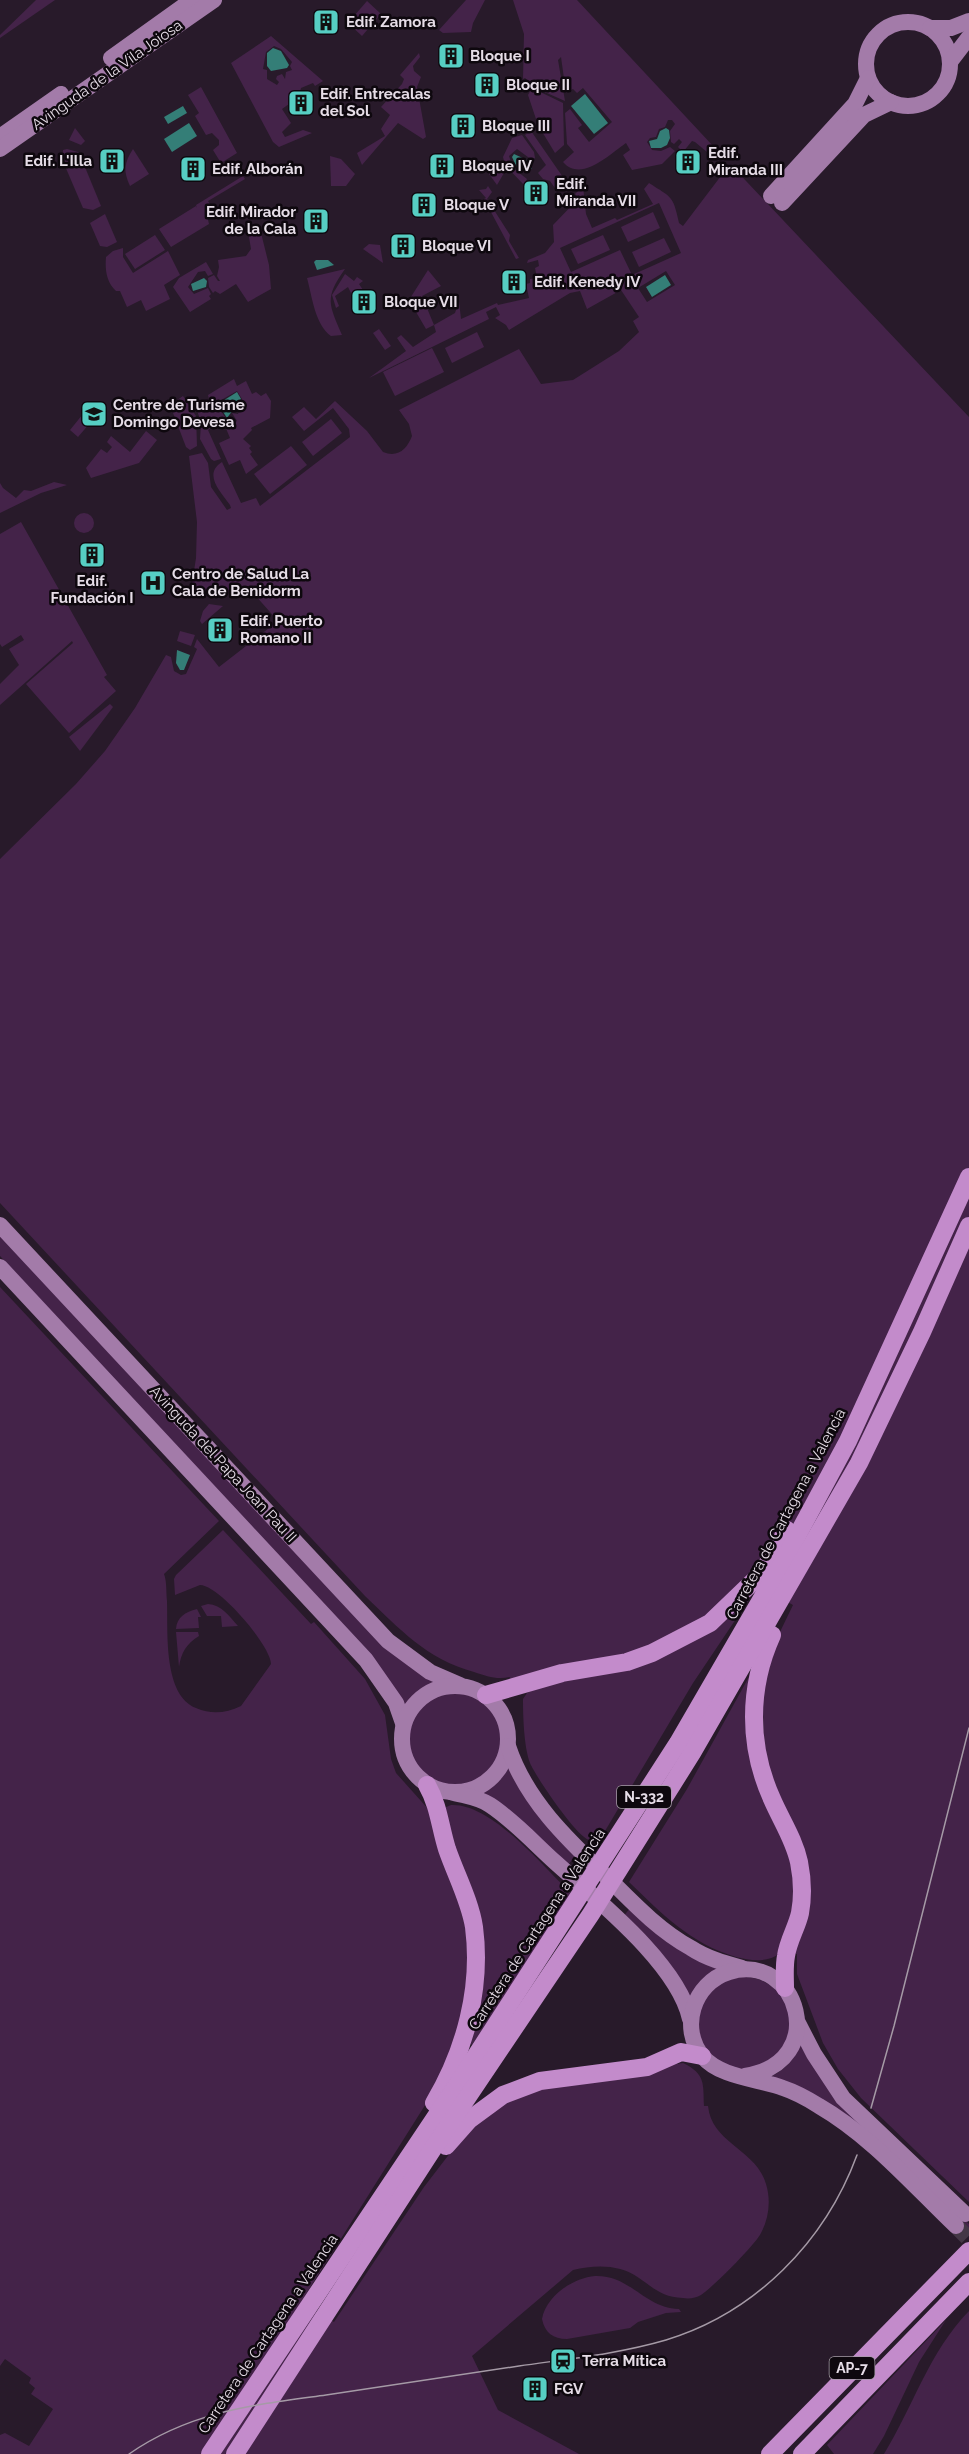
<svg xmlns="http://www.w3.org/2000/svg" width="969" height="2454" font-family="Raleway,sans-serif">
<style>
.green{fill:#442349;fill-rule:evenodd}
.water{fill:#347e77}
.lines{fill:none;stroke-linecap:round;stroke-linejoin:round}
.major-tunnel{stroke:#443746;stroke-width:16;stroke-dasharray:16 8;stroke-linecap:butt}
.major{stroke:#a37ba9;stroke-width:16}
.highway{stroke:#c38bcb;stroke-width:18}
.tram{stroke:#a59aa6;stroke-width:1.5}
.labels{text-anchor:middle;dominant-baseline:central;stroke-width:5;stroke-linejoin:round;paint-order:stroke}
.shield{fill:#0e080e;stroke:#a59da6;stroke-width:1.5}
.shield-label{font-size:14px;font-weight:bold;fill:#e6dde7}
.poi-label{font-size:15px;font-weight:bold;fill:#e6dde7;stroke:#0e080e;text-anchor:start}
.street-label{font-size:15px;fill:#e6dde7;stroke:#0e080e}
</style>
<rect width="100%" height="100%" fill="#281a2a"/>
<g class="green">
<polygon points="36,0 55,0 0,38 0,35"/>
<polygon points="466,0 485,0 473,23 471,32 443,33 439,30"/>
<path d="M513,0h64l136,146 -6,6 -12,-10 -3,-1 -9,11 -5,-5 4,-5 -3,-3 -5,5 -3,-2 -1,-11 5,-7 -3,-4h-4l-3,7 -6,2 -3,8 -6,1 -3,4 5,8 9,1 9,-4 5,4 -13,13 -30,6 -9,-15 7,-5 -4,-7c-16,11 -45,40 -63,19l11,-10 -7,-8 -2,-31 5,-4 12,16 -4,3 11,14 23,-20 -29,-34 -6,5 -4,-4 -7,4 -5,-36 -3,3 7,41 -25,-11 -15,-12 -2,1 1,-45z"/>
<polygon points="367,1 381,14 362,36 348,23"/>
<path d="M271,36l52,45 -8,5 -2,-3 -12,5 -1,4h-3l-9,8 1,4 -7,5 9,14 -9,9 3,5 18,-7 9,3 -33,14 -6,-5 -42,-79zM274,46l7,3 11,13 -2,4 2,4 -6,2 -1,7 -3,-5 -5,2 -1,3 3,3 -2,3 -10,-6v-9l-4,-1 3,-17z"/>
<polygon points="419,53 420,57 413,66 414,71 421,77 417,87 426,137 423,139 398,123 362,165 357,153 385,136 381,129 390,115 381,107 402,84 404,79 400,75"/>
<polygon points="201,87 237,153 221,163 213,150 219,145 219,140 212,133 206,135 195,116 199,113 188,95"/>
<polygon points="532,88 563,103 564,145 555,153 538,125 528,95"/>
<polygon points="75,128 85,141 81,145 69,140"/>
<polygon points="531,131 567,183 557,191 550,181 543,179 538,173 546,165 525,135"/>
<polygon points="522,135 534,152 535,158 532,160 517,149 509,156 513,168 527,179 524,185 505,165 503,157 512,138"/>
<polygon points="67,149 78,152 80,155 101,206 93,210 83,208 62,159 63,150"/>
<path d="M133,149l16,25 -19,12c-7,-15 -6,-23 3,-37z"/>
<polygon points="330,156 341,159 355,174 346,186 331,186"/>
<polygon points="496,162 504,173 497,185 489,174"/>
<path d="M730,164l239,253v1785l-108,-104 -23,-29 -15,-26 -26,-69v-20l-5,-1 13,-41 -40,-158 -3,-60 16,-58 15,-31 -38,-21 -41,28 -76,41 -127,28 -1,-4c-14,3 -23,-1 -36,-5 -48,-13 -74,-43 -109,-76l-365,-393v-344l76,-75 29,-33 30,-43 31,-53 5,2 3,14 7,4 5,-1 11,-25 -3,-2 3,-8 22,28 59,-46 -24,-27 -63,-4 5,-32 1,-36 -8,-66 13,-3 6,10 3,24 16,23 4,-2 -1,-3c-10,-14 -27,-31 -8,-43l19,41 15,-5 4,8 90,-69 -1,-8 -16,-21 -29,23 -12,-14 12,-10 12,12 19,-18 32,30 16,21c15,6 24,-3 29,-16l-3,-12 -10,-14 120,-61 22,35 32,-4 46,-29 20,-19 -6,-11 6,-4 -18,-27 -34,19 -7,-18 -10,2 -61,37 -3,-5 -11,-7 5,-3 -4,-8 -10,5 3,7 -120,59 37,-27 -9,-13 4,-3 12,12 23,-15 -2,-7 -8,4 -17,-29 19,-30 13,16 -19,10 12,29 21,-12 4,-12 2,18 36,-16 1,2 31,-7 -3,-14 4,-1v-4l7,-1 -2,-10 4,-2 -1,-6 -11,3 1,-3 17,-7 9,-11 -1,-17 26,-27 -4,-4 8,-8 3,28 6,14 23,-10 2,2 36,-16 -9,-15 5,-6c23,15 24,12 30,40l4,3zM659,203l22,50 -49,22 -12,-25 -49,22 -11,-24zM666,271l9,14 -28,17 -9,-14z"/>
<polygon points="243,176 245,179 208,201 212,208 206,211 209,224 171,247 159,229 196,206 197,208 196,205"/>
<polygon points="488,186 492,192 487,199 510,235 509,241 519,258 516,259 484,199 486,198 479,190 486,189"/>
<polygon points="653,212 660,228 628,242 621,227"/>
<polygon points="105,214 117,242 107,247 100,246 90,223"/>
<polygon points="248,231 261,233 269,265 271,289 248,302 236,284 220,294 215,291 213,293 209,287 208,278 214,275 218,281 220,281 217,276 219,267 218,260 246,256 251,249"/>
<polygon points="155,235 165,250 135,269 125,254"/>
<polygon points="603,235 610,250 578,264 571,249"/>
<polygon points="664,238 671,252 639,267 632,252"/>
<polygon points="369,244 380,245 383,263 363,249"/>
<path d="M123,248v9l10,16 35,-22 12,24 -16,10 6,14 -24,12 -5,-11 -14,7 -7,-16h-4c-10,-9 -11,-22 -10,-34l7,-6z"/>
<polygon points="206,262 213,274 208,276 205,271 198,272 188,287 194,294 208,288 211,294 209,296 211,299 190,312 173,287 179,278"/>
<path d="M345,269c-21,29 -16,35 -3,66l-11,1c-16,-11 -19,-40 -24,-58z"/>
<polygon points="345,274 354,281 357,277 363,281 359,284 363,290 352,295 348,287 335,296 339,306 336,308 332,295"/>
<polygon points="379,329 391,346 385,350 373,333"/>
<polygon points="477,332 484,347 452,363 445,348"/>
<polygon points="432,348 444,372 395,396 383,372"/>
<path d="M234,379l3,7 9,-5 6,13 4,-2 5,4 5,-3 5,8 -1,17 -19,10 1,2 -9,9 8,7 -2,2 3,4 -2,2 8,11 -12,9 -6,-14 -11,5 -10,-22 11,-5 -8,-19 -14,11 13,29 -7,2 -3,-2 -11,-20 1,-16 -4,-13 13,-7 -2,-8zM237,391l5,8 -3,5 1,5 -2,5 -6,-1 5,8 -7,4 -14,-22z"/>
<polygon points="183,396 196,416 197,446 190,450 186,447 170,405"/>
<polygon points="87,409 96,416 78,437 70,430"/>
<polygon points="331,419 342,433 313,456 302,442"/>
<polygon points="146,431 157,440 139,463 91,478 86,468 101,449 107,453 112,447 107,442 111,436 130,452"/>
<polygon points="291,446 307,465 270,494 254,474"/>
<polygon points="54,482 67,485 41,493 0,513 0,483 3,488 16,498 24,490 31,491"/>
<circle cx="84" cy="523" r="10"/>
<polygon points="21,522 107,675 104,677 116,691 69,733 26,684 73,643 72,641 0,705 0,684 19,665 9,649 24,640 21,635 2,647 0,644 0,534"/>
<polygon points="209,604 223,606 202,624 200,621 203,611"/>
<polygon points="180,631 195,635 191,646 177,641"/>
<polygon points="110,704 113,707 80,751 69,737"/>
<polygon points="0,1233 437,1682 419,1691 405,1707 373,1659 0,1256"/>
<path d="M0,1287l219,234 -55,53c3,8 2,18 3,27 1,31 -4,94 29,107 16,7 30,5 45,-2l30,-42c0,-18 -52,-79 -71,-79l-25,10 -1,-16 2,-4 47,-45 88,94 3,-2 51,57 20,36 6,44 5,14 34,38 25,75 15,60 -6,77 -30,68 -133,211 33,20 90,-135 33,-43 24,-26 14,-10 42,-22 146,-23c23,11 20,21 21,43h4c4,38 48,43 58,78 5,16 3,34 -5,49 -5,11 -49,55 -60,62 -5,3 -12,4 -18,3 -21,-1 -28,-9 -44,-20 -20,-14 -44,-13 -66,-8l-101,86 26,54 81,44h-579v-19l5,-2 24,13 24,-37 -22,-15 4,-6 -6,-5 2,-5 -26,-19 -5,7z"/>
<path d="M745,1598l3,3 -55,82 -88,148 -7,9c-1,0 -8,1 -9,0 -13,-4 -53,-63 -59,-77 -6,-16 -7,-47 -7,-64l4,-6 16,-8 72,-14z"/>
<path d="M208,1604c14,1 21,12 30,22l-16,1 -1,-11h-14l-6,-10z"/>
<path d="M197,1609l4,8h-3l1,11 -23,1c1,-12 9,-17 21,-20z"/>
<path d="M176,1632h22l1,4c-13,8 -18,17 -20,31z"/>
<path d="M750,1675v32l44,153 2,46 -15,47c-15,10 -29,8 -45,4 -45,-13 -75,-44 -107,-75l58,-93z"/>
<circle cx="455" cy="1738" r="47"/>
<polygon points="508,1766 575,1856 568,1865 478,1793 491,1787"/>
<path d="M451,1805c41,-2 92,62 121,89l-100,151 -3,-4 10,-39 -35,-194z"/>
<polygon points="630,1908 722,1970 690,1999 623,1917"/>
<circle cx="744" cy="2023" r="46"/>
<path d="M802,2039l49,72 118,113v9l-22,-23 -175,-134c16,-8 24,-20 30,-37z"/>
<path d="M595,2276c36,-1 49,32 84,33l2,3 -15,1 -28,9 -8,6 -63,11c-14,0 -22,-6 -25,-20 4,-23 31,-41 53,-43z"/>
<path d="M969,2311v143h-85c29,-47 45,-102 85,-143z"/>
<polygon points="946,2320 919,2362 884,2436 873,2454 834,2454 827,2445"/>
</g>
<g class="water">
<polygon points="273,48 281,51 289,65 287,68 271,71 267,66 267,53"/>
<polygon points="585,94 608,123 594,134 571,106"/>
<polygon points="183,106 187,113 168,124 164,117"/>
<polygon points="189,123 197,136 172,152 164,139"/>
<polygon points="666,128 669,130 670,138 667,145 661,148 651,148 649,141 657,139 660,131"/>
<polygon points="514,154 527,160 532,169 528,167 525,170 517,168 512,157"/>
<polygon points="316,260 328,260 334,265 317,270 314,262"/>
<polygon points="665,275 671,285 652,297 646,287"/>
<polygon points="204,278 207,281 206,287 193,291 191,284"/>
<polygon points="237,392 241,399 227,418 218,404"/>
<polygon points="177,650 190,655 184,670 180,670 176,663"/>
</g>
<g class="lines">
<polyline class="major-tunnel" points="956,2226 969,2239"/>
<g class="major">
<circle cx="908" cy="64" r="42"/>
<polyline points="930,28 951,28 969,21"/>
<polyline points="111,58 192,0"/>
<polyline points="950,62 969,37"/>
<polyline points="1,136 61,94"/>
<polyline points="0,149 214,0"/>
<polyline points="771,196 855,104 868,78"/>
<polyline points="782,203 864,115 891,102"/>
<polyline points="0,1225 388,1641 430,1672 460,1685"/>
<polyline points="0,1267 366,1660 396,1703 403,1723"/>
<circle cx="455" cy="1739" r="53"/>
<path d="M508,1746c18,55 61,95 102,134 25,25 50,51 81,68 15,10 33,15 51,20"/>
<path d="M451,1792c13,4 27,5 39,13 23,15 44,38 65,57 42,38 123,102 135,157"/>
<polyline points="798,2023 814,2054 843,2098 965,2214"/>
<path d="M745,2076c87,-14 53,-125 -16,-104 -36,11 -50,57 -26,85 17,20 55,22 80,31 12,4 25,11 36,18 52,30 94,79 137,120"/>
</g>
<g class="highway">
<path d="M772,1635c-24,53 -24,111 0,164 9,21 22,40 27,63 3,15 4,35 1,51 -3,14 -12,28 -14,43 -2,10 -1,22 -1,32"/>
<polyline points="486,1695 562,1673 627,1662 652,1653 710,1623 762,1573 787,1530"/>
<path d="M427,1785c12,21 13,42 20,64 9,26 23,52 27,78 8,61 -9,124 -40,176"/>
<polyline points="446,2146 469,2120 503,2095 540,2081 647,2067 681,2052 702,2056"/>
<polyline points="210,2454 457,2085 678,1743 783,1562 848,1441 969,1177"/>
<polyline points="235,2454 436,2144 591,1914 692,1753 859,1463 922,1332 969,1226"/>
<polyline points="770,2454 969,2251"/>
<polyline points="802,2454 969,2282"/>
</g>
<g class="tram">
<polyline points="871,2108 894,2026 969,1728"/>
<path d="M129,2454c62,-43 125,-49 197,-59 64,-9 128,-19 193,-29 48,-7 99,-12 147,-26 89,-27 159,-98 191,-185"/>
</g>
</g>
<defs>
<symbol id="building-square" viewBox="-11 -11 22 22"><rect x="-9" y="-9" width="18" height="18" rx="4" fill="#56cec3" stroke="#0e080e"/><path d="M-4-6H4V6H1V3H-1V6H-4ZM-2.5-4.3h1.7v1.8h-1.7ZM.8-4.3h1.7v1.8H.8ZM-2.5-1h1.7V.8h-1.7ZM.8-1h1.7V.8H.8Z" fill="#111"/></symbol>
<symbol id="university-square" viewBox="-11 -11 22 22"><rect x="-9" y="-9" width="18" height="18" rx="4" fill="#56cec3" stroke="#0e080e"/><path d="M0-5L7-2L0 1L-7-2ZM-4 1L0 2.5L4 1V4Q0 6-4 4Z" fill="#111"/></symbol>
<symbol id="hospital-square" viewBox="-11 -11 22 22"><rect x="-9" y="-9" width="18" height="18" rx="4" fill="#56cec3" stroke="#0e080e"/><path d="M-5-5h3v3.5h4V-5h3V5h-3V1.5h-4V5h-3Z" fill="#111"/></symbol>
<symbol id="station-square" viewBox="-11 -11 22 22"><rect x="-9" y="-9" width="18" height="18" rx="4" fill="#56cec3" stroke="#0e080e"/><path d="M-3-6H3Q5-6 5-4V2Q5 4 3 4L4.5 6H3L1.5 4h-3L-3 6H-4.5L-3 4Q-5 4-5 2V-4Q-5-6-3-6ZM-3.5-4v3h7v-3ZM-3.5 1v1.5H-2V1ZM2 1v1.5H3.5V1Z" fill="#111"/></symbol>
</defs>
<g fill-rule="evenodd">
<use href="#building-square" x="311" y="7" width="30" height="30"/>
<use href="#building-square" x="436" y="41" width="30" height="30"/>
<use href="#building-square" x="472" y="70" width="30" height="30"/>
<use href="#building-square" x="286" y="88" width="30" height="30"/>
<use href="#building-square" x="448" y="111" width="30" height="30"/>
<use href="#building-square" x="97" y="146" width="30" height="30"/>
<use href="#building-square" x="673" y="147" width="30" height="30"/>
<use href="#building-square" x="427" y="151" width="30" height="30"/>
<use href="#building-square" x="178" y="154" width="30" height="30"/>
<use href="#building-square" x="521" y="178" width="30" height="30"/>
<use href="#building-square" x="409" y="190" width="30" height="30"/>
<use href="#building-square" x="301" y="206" width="30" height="30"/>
<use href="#building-square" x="388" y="231" width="30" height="30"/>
<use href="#building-square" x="499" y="267" width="30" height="30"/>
<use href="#building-square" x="349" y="287" width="30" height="30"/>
<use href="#university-square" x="79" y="399" width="30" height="30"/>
<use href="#building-square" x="77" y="540" width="30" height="30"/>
<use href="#hospital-square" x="138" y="568" width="30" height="30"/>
<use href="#building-square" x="205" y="615" width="30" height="30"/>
<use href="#station-square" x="548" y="2346" width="30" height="30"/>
<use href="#building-square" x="520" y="2374" width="30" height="30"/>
</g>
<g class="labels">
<g class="shield">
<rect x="617" y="1786" width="54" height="22" rx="4.5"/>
<rect x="829.5" y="2357" width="45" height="22" rx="4.5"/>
</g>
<g class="shield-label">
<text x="644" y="1797">N-332</text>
<text x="852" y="2368">AP-7</text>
</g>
<g class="poi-label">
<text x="346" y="22">Edif. Zamora</text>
<text x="470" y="56">Bloque I</text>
<text x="506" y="85">Bloque II</text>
<text x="320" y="94">Edif. Entrecalas<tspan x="320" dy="17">del Sol</tspan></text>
<text x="482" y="126">Bloque III</text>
<text x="708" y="153">Edif.<tspan x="708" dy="17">Miranda III</tspan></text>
<text x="92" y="161" text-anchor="end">Edif. L'Illa</text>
<text x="462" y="166">Bloque IV</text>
<text x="212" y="169">Edif. Alborán</text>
<text x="556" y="184">Edif.<tspan x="556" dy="17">Miranda VII</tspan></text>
<text x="444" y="205">Bloque V</text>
<text x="296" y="212" text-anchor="end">Edif. Mirador<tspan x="296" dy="17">de la Cala</tspan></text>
<text x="422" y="246">Bloque VI</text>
<text x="534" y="282">Edif. Kenedy IV</text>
<text x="384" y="302">Bloque VII</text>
<text x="113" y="405">Centre de Turisme<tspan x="113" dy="17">Domingo Devesa</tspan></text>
<text x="172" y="574">Centro de Salud La<tspan x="172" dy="17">Cala de Benidorm</tspan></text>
<text x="92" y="581" text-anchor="middle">Edif.<tspan x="92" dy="17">Fundación I</tspan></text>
<text x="240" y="621">Edif. Puerto<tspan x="240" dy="17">Romano II</tspan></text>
<text x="582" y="2361">Terra Mítica</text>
<text x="554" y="2389">FGV</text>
</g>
<g class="street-label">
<text transform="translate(107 75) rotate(-35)">Avinguda de la Vila Joiosa</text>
<text transform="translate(223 1464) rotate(47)">Avinguda del Papa Joan Pau II</text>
<text transform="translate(786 1514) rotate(-62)">Carretera de Cartagena a Valencia</text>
<text transform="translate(537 1929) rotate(-57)">Carretera de Cartagena a Valencia</text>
<text transform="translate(268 2334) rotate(-56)">Carretera de Cartagena a Valencia</text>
</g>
</g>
</svg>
